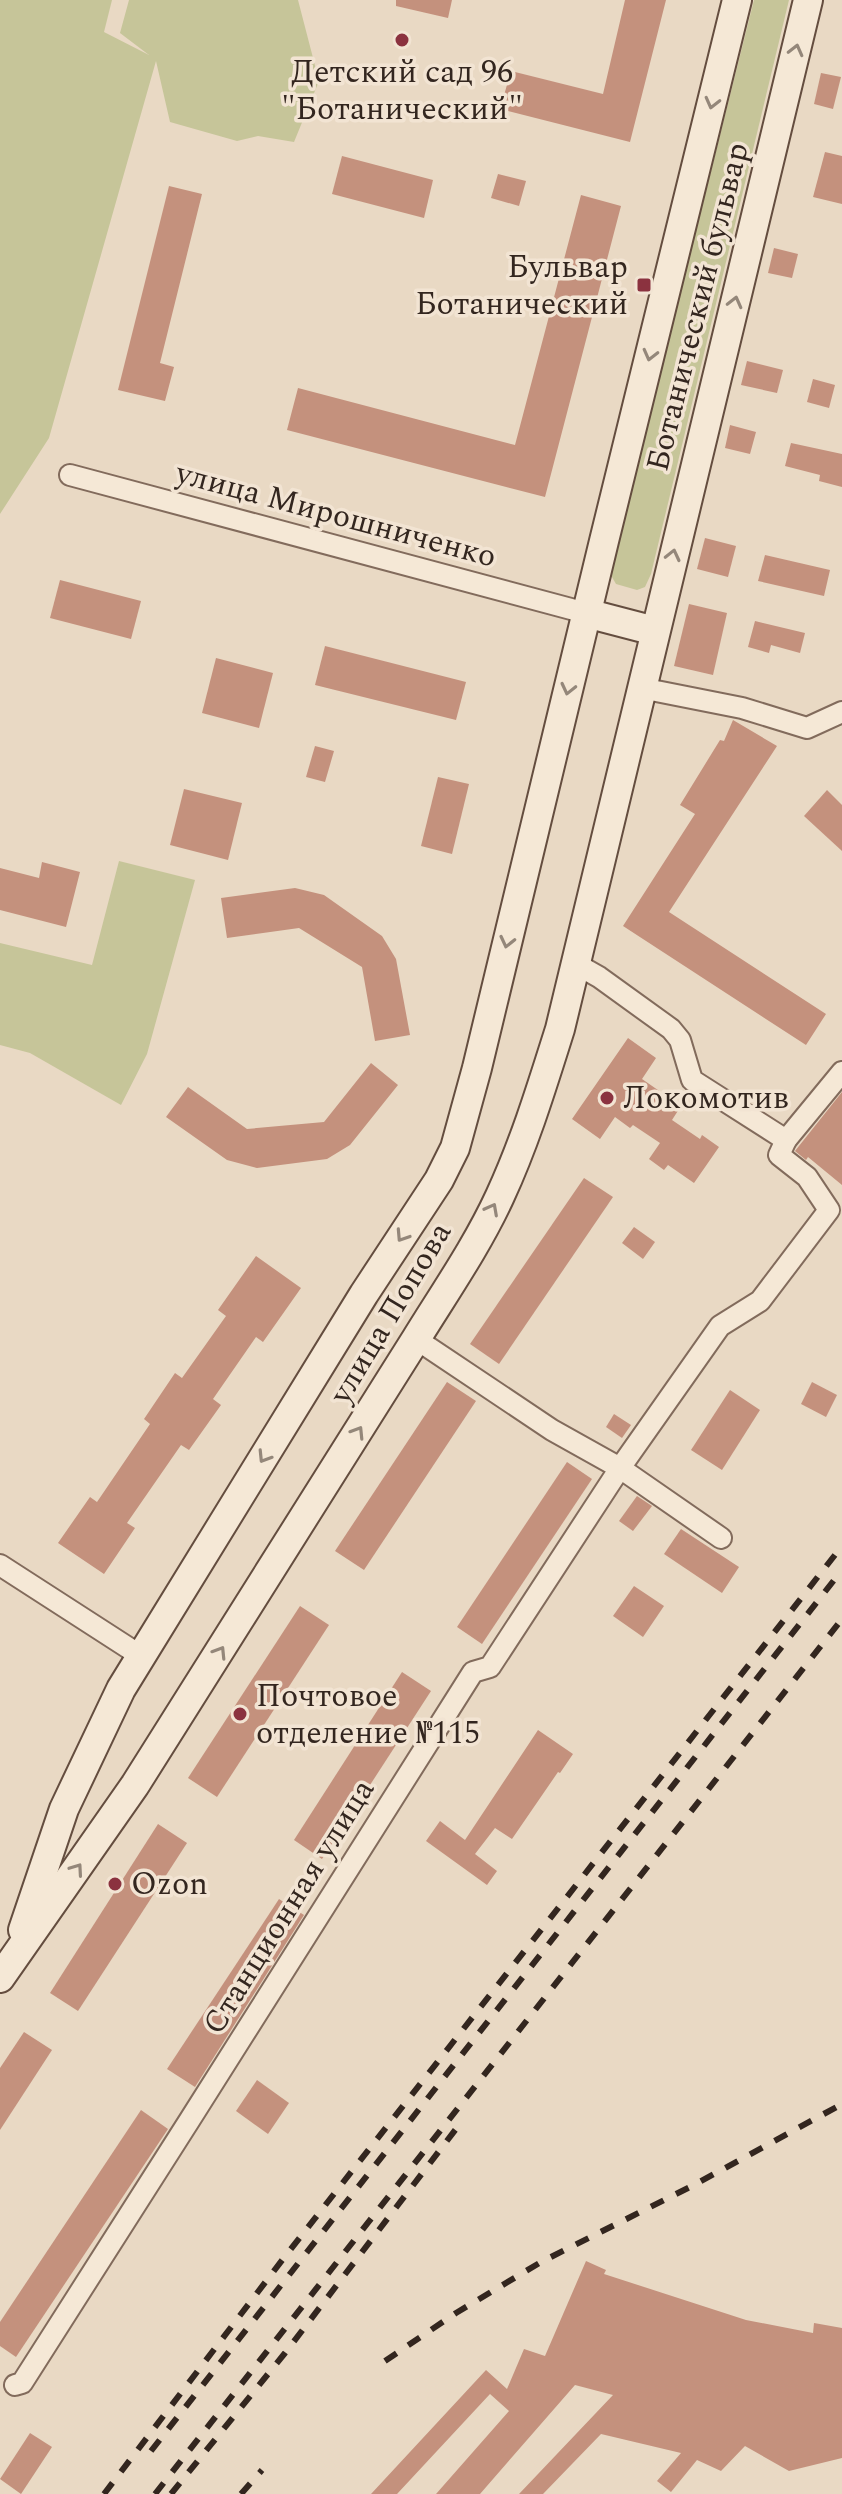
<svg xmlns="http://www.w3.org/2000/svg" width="842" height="2494" font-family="Spectral,serif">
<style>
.green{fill:#c6c599}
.building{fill:#c4917d}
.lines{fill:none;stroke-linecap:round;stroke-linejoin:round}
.street-casing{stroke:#826b5c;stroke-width:24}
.secondary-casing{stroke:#644d3f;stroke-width:32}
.street{stroke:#f5e8d6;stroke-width:20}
.secondary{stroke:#f5e8d6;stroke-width:28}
.rail{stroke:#33261f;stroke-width:6;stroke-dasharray:14 14;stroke-linecap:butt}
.oneway{stroke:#94877a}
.poi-dot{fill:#8b323f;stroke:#f2e4d3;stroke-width:3}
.labels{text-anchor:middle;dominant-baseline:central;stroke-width:7;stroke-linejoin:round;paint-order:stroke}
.poi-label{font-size:32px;fill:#33261f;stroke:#f2e4d3;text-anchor:start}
.street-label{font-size:32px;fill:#33261f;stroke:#f2e4d3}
</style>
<rect width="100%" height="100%" fill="#e9d9c4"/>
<g class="green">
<polygon points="0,0 112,0 104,32 149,55 120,33 129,0 298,0 319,81 294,142 258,136 237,141 170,122 156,61 49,438 0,514"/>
<polygon points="754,0 789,0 651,574 645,587 637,590 616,584 612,577 612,565"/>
<polygon points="119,861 195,880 147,1054 121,1105 30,1053 0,1045 0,943 92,965"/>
</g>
<g class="building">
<polygon points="396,0 452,0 448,18 396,6"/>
<polygon points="625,0 666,0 630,142 500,109 511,71 603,94"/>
<polygon points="821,73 841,77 833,109 814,104"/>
<polygon points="825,152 842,156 842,204 813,197"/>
<polygon points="342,156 433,180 424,218 332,194"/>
<polygon points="498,174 526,181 519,206 491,198"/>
<polygon points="169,186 202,194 160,363 174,367 165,401 118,390"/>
<polygon points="581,195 621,206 545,497 287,430 298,388 515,445"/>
<polygon points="774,248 798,254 792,278 768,273"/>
<polygon points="747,361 783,370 777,393 741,385"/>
<polygon points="813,379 835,385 829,408 807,402"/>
<polygon points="730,425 756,432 750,454 725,448"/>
<polygon points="791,443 842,454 842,487 819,481 820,475 785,466"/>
<polygon points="705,538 736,546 728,577 697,569"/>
<polygon points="765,555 830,570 824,596 758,581"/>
<polygon points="60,580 141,601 131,639 50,618"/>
<polygon points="689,604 727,613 713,675 674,666"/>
<polygon points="755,621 805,633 800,653 771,645 769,653 748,647"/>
<polygon points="325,646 466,682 456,720 315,685"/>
<polygon points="216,658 273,673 259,728 202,713"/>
<polygon points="733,720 777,746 669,912 826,1014 806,1045 623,926 695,814 680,805 720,740 724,741"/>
<polygon points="315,746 334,751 325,782 306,777"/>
<polygon points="438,777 469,784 452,854 421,846"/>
<polygon points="184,789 242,803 228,860 170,845"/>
<polygon points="827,790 842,805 842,851 804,816"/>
<polygon points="42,862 80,872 66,927 0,910 0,868 39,878"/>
<polygon points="295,888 324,895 382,936 396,959 410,1035 375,1041 362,967 299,928 227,938 221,898"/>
<polygon points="628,1038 656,1058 642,1079 681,1106 672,1120 700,1139 702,1135 719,1147 694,1183 668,1165 664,1170 649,1159 660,1143 633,1125 630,1128 615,1117 600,1139 572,1119"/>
<polygon points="371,1063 398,1085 350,1145 327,1159 257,1168 227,1160 166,1117 188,1087 247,1129 324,1122"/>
<polygon points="842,1092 842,1185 808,1157 806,1160 795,1151"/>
<polygon points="584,1178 613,1197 499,1364 470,1344"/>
<polygon points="634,1227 655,1242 643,1259 622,1243"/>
<polygon points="256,1256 301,1288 263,1342 256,1337 213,1399 221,1405 189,1450 181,1445 127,1523 135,1528 104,1574 58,1543 90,1497 97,1502 150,1424 144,1419 175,1373 182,1378 226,1316 218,1310"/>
<polygon points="447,1382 476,1401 364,1570 335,1551"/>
<polygon points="812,1382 837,1395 826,1417 801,1404"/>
<polygon points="730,1390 760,1410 722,1470 691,1450"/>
<polygon points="614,1414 631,1425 622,1438 606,1427"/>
<polygon points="567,1462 592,1479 482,1644 457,1627"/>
<polygon points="637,1496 652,1506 633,1531 619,1521"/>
<polygon points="681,1529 739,1567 722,1593 664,1554"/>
<polygon points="634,1586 664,1606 643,1637 613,1616"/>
<polygon points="300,1606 329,1625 217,1797 188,1778"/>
<polygon points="402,1672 431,1691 322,1859 294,1840"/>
<polygon points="538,1730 573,1754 560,1773 558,1772 512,1839 495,1828 475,1854 497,1871 487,1885 426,1841 440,1821 465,1840"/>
<polygon points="158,1824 187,1843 78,2011 50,1993"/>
<polygon points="279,1899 304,1915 195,2087 167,2069"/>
<polygon points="24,2032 52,2050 0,2130 0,2068"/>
<polygon points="257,2080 289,2103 268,2134 236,2111"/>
<polygon points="141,2110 168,2129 16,2357 0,2346 0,2322"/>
<polygon points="586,2261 606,2270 604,2274 746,2320 813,2333 814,2323 842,2328 842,2458 789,2471 745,2446 721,2471 697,2460 671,2492 657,2481 681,2453 601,2434 543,2494 519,2494 613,2395 575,2385 480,2494 436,2494 509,2411 490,2394 397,2494 371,2494 486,2370 507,2389 524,2349 545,2356"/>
<polygon points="30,2433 52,2447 21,2494 0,2479"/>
</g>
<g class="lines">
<defs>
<g id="street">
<polyline points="70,475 586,613"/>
<polyline points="641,688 742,708 807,728 842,712"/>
<polyline points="576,964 599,977 671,1029 680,1040 692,1080 786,1140"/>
<polyline points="416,1339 552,1430 620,1468 721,1538"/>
<polyline points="0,1565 141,1656"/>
<path d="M15,2385l7,-2c152,-236 300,-474 451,-711l17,-5 130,-199 100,-142 40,-25 69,-91 -22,-33 -28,-22 7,-15 56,-68"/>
</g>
<g id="secondary">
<polyline points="586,613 655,631"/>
<polyline points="23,1930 64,1809 121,1689 364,1294 439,1180 455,1148 477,1068 604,541 737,0"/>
<path d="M0,1978l135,-193 281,-446c29,-47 61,-93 84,-143 25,-54 42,-110 60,-167l248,-1029"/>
</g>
</defs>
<use href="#street" class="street-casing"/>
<use href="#secondary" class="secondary-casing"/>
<use href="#street" class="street"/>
<use href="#secondary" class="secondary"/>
<g class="rail">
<polyline points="385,2361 456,2313 541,2262 694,2185 842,2104"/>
<polyline points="151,2451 842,1570"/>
<polyline points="104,2494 283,2259 842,1546"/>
<polyline points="155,2494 842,1619"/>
<polyline points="171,2494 285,2353 459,2125"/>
<polyline points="241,2494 262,2470"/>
</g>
</g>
<defs><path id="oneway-chevron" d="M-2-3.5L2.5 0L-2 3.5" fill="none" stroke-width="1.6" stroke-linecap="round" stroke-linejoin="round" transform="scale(2)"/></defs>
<g class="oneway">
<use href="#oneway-chevron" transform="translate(796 50) rotate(-76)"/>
<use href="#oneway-chevron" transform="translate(712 103) rotate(104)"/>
<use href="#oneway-chevron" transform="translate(735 302) rotate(-76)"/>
<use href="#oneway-chevron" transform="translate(650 355) rotate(104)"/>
<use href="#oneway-chevron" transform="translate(673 555) rotate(-77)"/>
<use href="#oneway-chevron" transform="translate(568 689) rotate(103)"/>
<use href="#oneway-chevron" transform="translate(507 942) rotate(103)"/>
<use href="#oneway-chevron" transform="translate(492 1209) rotate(-62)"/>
<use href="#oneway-chevron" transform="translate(402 1236) rotate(123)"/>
<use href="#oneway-chevron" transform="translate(358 1432) rotate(-58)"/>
<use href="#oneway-chevron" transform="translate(264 1457) rotate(122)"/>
<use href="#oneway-chevron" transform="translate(220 1652) rotate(-58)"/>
<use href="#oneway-chevron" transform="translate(77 1869) rotate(-55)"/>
</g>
<g class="poi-dot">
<circle cx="402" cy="40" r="8"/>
<rect x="636" y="277" width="16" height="16" rx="4"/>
<circle cx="607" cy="1098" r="8"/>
<circle cx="240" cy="1714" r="8"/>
<circle cx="115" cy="1884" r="8"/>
</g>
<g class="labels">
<g class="poi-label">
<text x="402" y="72" text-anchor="middle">Детский сад 96<tspan x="402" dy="37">"Ботанический"</tspan></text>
<text x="628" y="267" text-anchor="end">Бульвар<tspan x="628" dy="37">Ботанический</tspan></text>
<text x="623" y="1098">Локомотив</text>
<text x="256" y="1696">Почтовое<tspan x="256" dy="37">отделение №115</tspan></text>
<text x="131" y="1884">Ozon</text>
</g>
<g class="street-label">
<text transform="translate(698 307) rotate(-76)">Ботанический бульвар</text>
<text transform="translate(336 515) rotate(15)">улица Мирошниченко</text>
<text transform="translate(391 1313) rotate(-59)">улица Попова</text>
<text transform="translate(289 1907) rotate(-58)">Станционная улица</text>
</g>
</g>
</svg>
